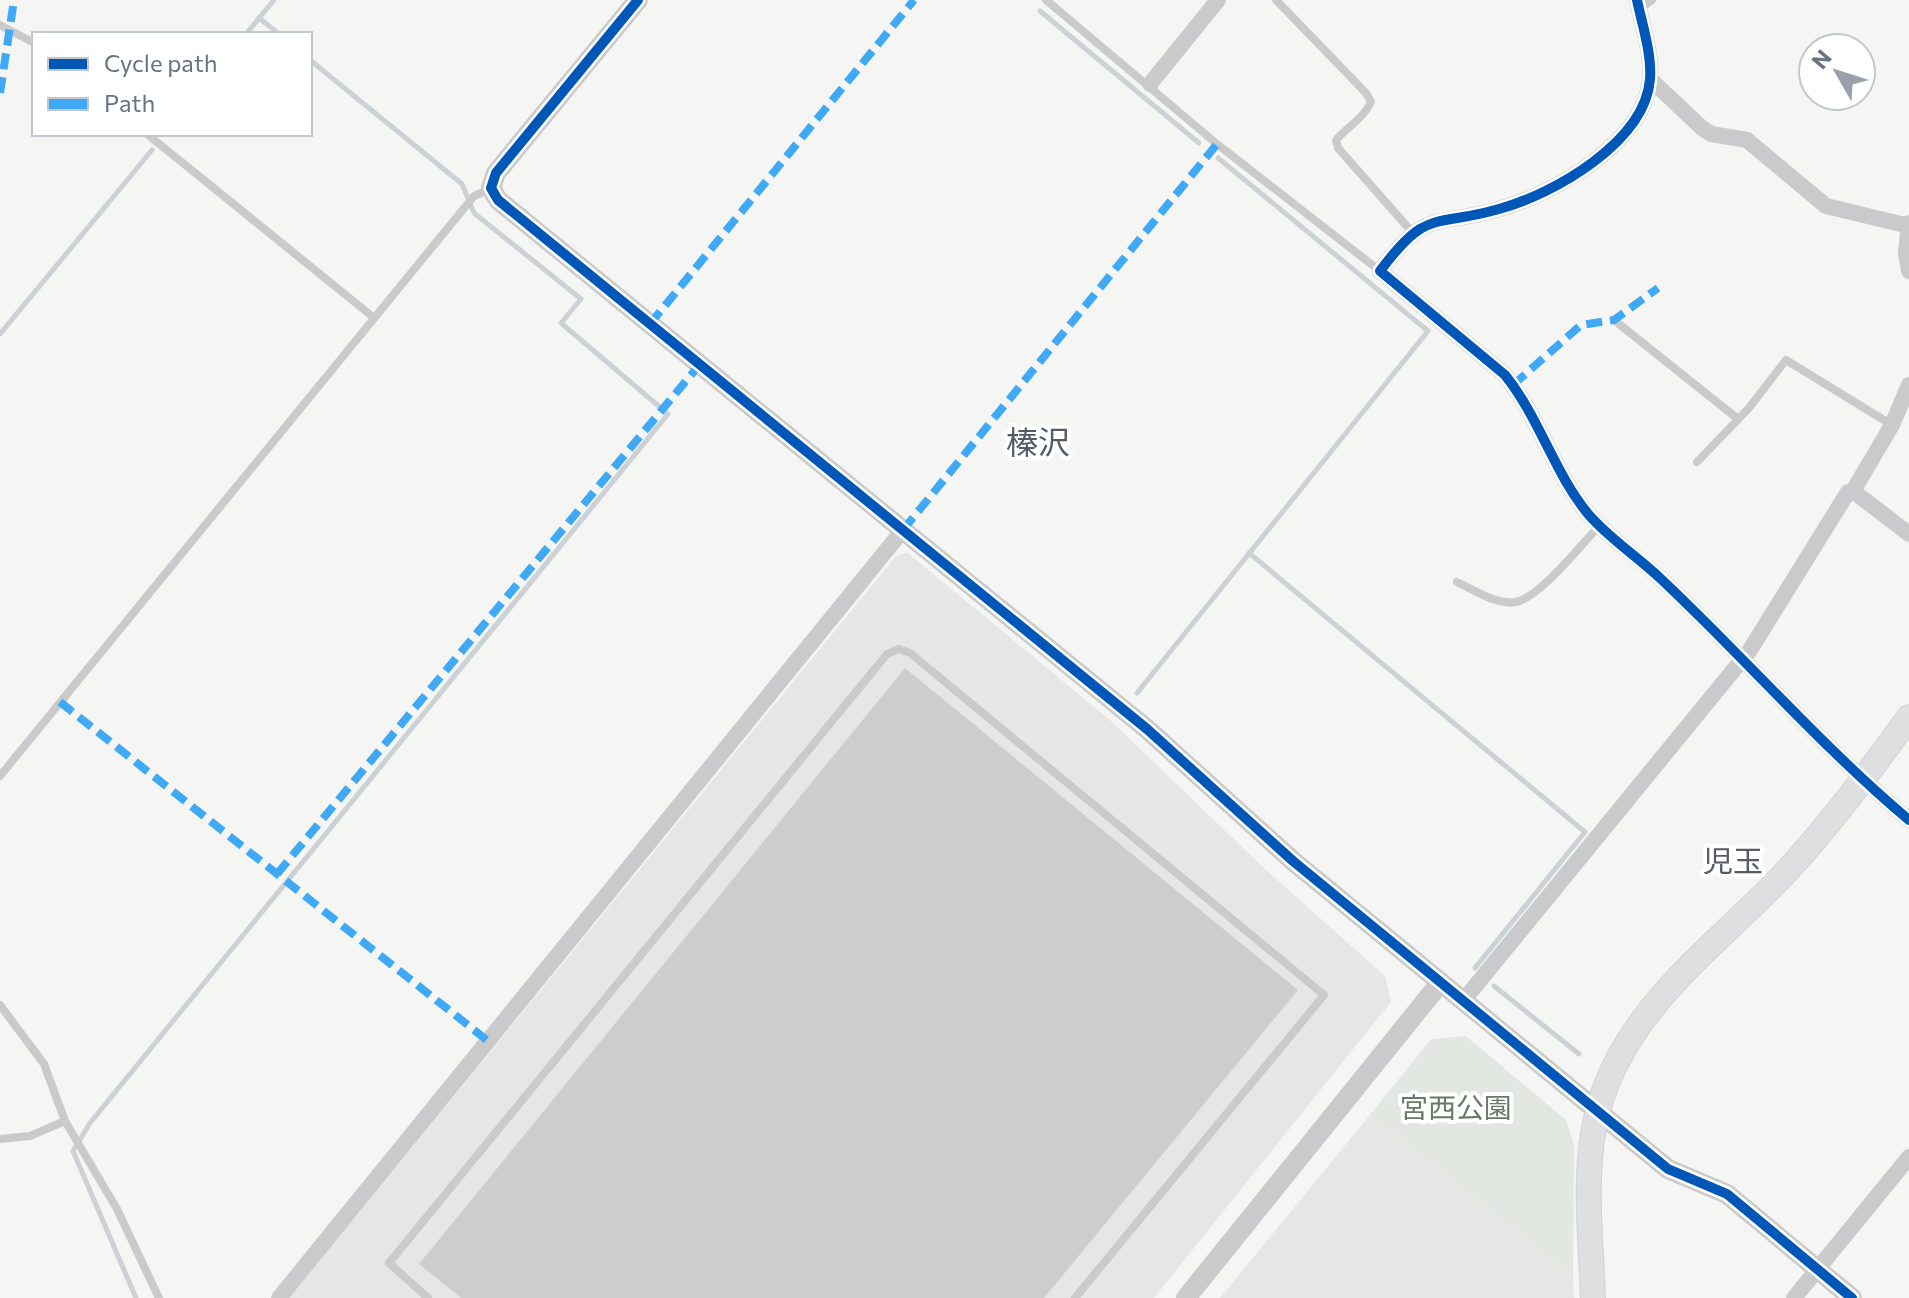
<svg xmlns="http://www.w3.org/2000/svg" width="1909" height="1298" font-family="Commissioner,'Noto Sans JP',sans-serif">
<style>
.built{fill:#e5e7e7}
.green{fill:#e3e7e2}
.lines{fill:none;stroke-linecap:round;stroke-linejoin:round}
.stream{stroke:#ccd1d5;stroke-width:5}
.building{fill:#cccdcf}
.secondary-casing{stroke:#d2d2d3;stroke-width:26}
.service{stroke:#cacacc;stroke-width:8}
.minor{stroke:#cacacc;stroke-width:16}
.tertiary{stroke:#cacacc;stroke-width:20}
.secondary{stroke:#dedfe0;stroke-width:24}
.quiet{stroke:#3fa9f5;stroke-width:8;stroke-dasharray:16 8;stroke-linecap:butt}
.cycleway-casing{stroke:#fff;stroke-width:15}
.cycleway{stroke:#0057b8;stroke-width:10}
.labels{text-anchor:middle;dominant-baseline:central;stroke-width:8;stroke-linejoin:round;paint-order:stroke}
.park-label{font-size:28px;fill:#667a66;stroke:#fff}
.neighbourhood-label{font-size:30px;fill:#555c68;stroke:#fff}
.quarter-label{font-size:32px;fill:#555c68;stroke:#fff}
</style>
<rect width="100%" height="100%" fill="#f5f5f4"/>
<g class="built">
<polygon points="908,553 1111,721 1265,869 1385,976 1391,1002 1154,1298 289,1298 896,556"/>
<polygon points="1369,1116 1573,1278 1574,1298 1220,1298"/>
</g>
<polygon class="green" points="1466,1036 1566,1120 1574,1145 1573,1278 1369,1116 1431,1039"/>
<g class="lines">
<g class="stream">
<polyline points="1040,11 1199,143"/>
<polyline points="259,18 279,34"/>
<polyline points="246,34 274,0"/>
<polyline points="0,334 152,150"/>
<polyline points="1249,553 1585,832 1475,968"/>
<polyline points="1137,693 1428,331 1218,158"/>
<polyline points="1494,986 1579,1054"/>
<polyline points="136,1298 73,1151 90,1123 668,414 561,323 581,299 474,213 462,184 310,60"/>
</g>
</g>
<polygon class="building" points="905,668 1298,990 1044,1298 461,1298 419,1264"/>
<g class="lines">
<defs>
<path id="secondary" d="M1593,1298c-2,-61 -11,-128 5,-188 28,-104 120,-165 190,-240 44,-48 83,-100 121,-153"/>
</defs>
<use href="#secondary" class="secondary-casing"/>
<g class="service">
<polyline points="1046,0 1217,144 1380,271"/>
<path d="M1276,0l90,93 5,9c-7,16 -24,25 -35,38l2,8 74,84"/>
<polyline points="1640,9 1652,0"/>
<polyline points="0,25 34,43"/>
<polyline points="147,134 373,317"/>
<polyline points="1614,320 1738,419"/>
<polyline points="1697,462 1749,408 1786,360 1892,425"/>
<path d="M1457,582c17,8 39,23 59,20 24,-5 65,-57 83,-76"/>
<polyline points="0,776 474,196 491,189"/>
<polyline points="0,1005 44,1064 65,1121 117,1209 159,1298"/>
<polyline points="0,1139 30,1136 65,1121"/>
<polyline points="428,1298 389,1263 887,654 899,649 910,653 1324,995 1075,1298"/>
</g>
<g class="minor">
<path d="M1637,0c5,24 15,54 13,79 -5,63 -96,115 -151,130 -66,19 -71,-2 -119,62l125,104c34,42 49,98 84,140 21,24 49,42 72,64 84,79 160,167 248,241"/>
<polyline points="1650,79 1702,128 1711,134 1747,140 1826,206 1909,226"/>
<polyline points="1150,84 1218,0"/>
<polyline points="1909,223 1906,253 1909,271"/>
<polyline points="1853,491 1909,534"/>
<polyline points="1463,1001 1750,650 1848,492 1853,491 1892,425 1909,385"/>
<polyline points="279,1298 903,530"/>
<polyline points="1794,1298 1909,1157"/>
</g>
<g class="tertiary">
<polyline points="638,0 496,173 491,188 498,200 1147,729 1293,861 1668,1169 1727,1194 1852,1298"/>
<polyline points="1186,1298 1440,983"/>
</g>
<use href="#secondary" class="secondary"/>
<g class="quiet">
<polyline points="0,93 14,0"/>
<polyline points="650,324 914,0"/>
<polyline points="1513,385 1581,325 1614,320 1658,288"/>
<polyline points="903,530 1217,144"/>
<polyline points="60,702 488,1041"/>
<polyline points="277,874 700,364"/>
</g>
<defs>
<g id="cycleway">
<polyline points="638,0 496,173 491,188 498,200 1147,729 1293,861 1668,1169 1727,1194 1852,1298"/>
<path d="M1637,0c5,24 15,54 13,79 -5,63 -96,115 -151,130 -66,19 -71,-2 -119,62l125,104c34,42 49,98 84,140 21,24 49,42 72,64 84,79 160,167 248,241"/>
</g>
</defs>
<use href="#cycleway" class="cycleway-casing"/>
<use href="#cycleway" class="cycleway"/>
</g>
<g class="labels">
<g class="park-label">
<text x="1456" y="1107">宮西公園</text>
</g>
<g class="neighbourhood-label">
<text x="1733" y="859">児玉</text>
</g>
<g class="quarter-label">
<text x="1038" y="441">榛沢</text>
</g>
</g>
<rect x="32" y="32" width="280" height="104" fill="#ffffff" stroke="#c2c7cd" stroke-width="2"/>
<rect x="48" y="58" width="40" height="12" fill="#0057b8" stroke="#c2c7cd" stroke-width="2"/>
<text x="104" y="72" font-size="24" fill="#677282">Cycle path</text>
<rect x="48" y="98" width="40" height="12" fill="#3fa9f5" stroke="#c2c7cd" stroke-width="2"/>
<text x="104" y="112" font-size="24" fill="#677282">Path</text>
<g transform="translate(1837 72) rotate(309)"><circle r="38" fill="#ffffff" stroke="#c2c7cd" stroke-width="2"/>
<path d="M0-6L14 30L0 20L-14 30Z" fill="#99a0aa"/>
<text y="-12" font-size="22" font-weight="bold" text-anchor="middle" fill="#677282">N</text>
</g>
</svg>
